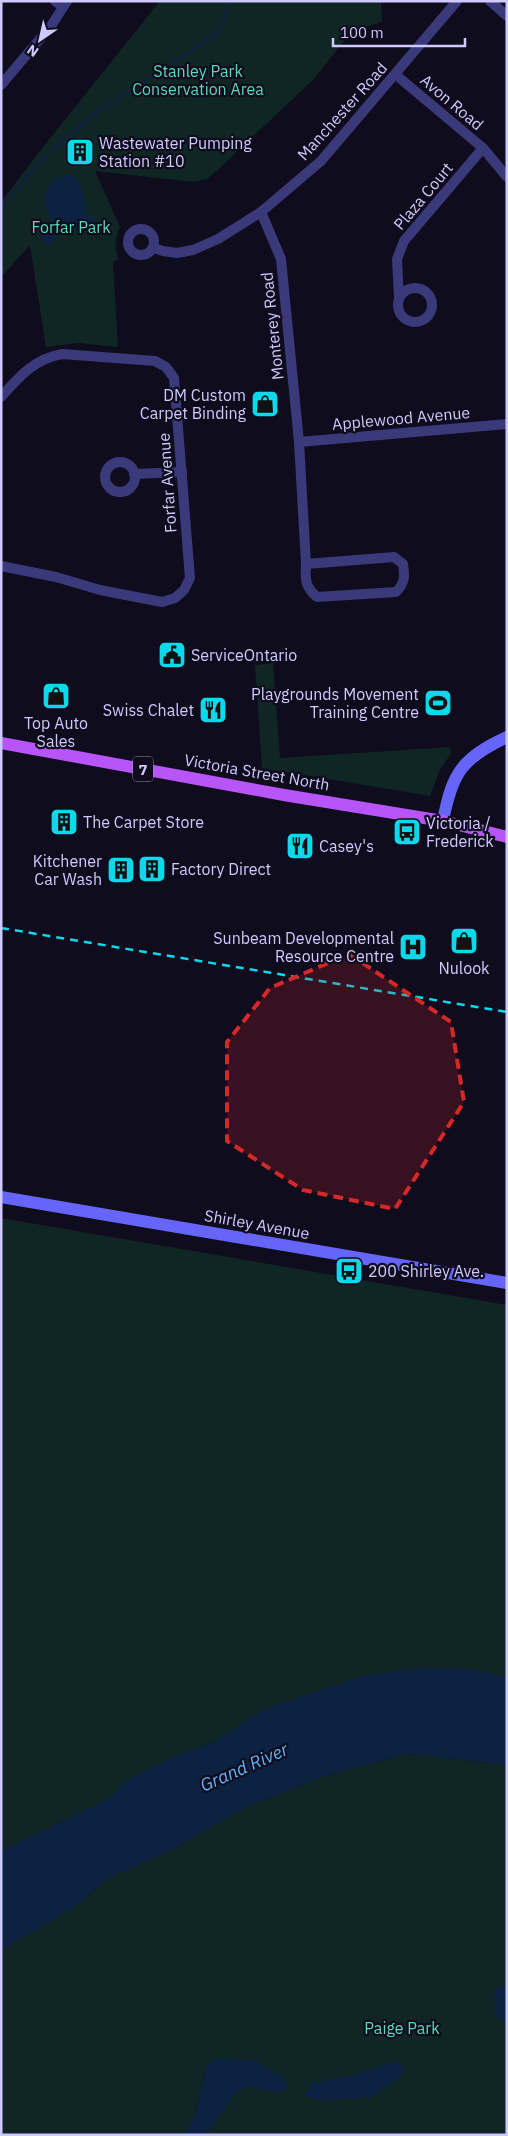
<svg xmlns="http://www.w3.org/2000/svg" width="508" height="2136" font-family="'IBM Plex Sans',sans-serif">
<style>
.green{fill:#102625}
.water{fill:#0d2240}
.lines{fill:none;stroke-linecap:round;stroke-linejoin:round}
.stream{stroke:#0d2240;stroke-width:2.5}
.street{stroke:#3a397a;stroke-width:10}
.secondary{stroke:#6565f9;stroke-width:12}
.primary{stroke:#b855f9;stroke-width:12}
.rail{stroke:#09d9ea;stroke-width:2.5;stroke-dasharray:8 6;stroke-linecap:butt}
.marked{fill:#d62828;fill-opacity:0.2;stroke:#d62828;stroke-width:4;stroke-dasharray:10 6;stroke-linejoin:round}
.labels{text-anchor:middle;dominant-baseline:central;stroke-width:4.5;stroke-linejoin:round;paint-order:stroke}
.shield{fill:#0f0c1d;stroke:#9591ba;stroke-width:1}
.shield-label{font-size:15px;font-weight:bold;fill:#cfcafd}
.park-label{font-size:16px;fill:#5ad9b7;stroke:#0f0c1d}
.street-label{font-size:16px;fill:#cfcafd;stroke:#0f0c1d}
.poi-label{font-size:16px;fill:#cfcafd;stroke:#0f0c1d;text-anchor:start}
.water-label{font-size:18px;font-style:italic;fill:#5cb4f9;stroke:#0f0c1d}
</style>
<rect width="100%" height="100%" fill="#0f0c1d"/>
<g class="green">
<path d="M160,1h221l1,21 -30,9 -39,49 -104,98 -14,4 -100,-11 25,56c-6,11 -5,20 -2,32l-5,3 5,85 -40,-4 -32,4 -16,-102 -29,32v-75l42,-55z"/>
<polygon points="273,663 280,758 450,747 451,754 440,769 430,796 262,768 255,665"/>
<polygon points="1,1218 507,1305 507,1678 472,1669 363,1676 264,1709 214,1742 178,1755 129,1779 108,1799 1,1851"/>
<polygon points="407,1754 507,1765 507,2135 201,2135 211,2128 237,2091 249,2087 274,2091 206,2066 195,2115 184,2135 1,2135 1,1951 77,1905 109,1878 174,1849 246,1807 321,1777"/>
</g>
<g class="water">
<path d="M68,175l7,2 4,5 10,34 11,7 5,8 -6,4 -6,-3 -9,-9 -8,6 -15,1 -11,15 -8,-3 -1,-6 12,-13c-9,-14 -12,-34 3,-45 3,-1 9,-2 12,-3z"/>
<polygon points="421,1668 472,1669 507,1678 507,1765 407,1754 321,1777 246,1807 174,1849 109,1878 77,1905 1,1951 1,1851 108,1799 128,1779 178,1755 214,1742 264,1709 363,1676"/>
<polygon points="498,1985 507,1989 507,2024 496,2017 493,1998"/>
<polygon points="215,2059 254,2060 284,2078 288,2086 283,2093 249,2087 237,2091 211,2128 201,2135 184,2135 195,2115 206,2066"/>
<polygon points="394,2061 406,2068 397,2080 371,2097 320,2101 304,2096 312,2083 354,2075"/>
</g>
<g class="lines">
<g class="stream">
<polyline points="53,150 100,109 175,62 219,31 231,1"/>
<polyline points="1,207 46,155"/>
</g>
<g class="street">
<polyline points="55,1 63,7"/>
<polyline points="490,1 507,16"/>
<polyline points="396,75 483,148 507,177"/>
<polyline points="1,85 51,26 67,1"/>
<path d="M261,212l20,47 18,183 7,122c-1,15 -1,23 11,33l79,-5c9,-9 9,-16 7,-28l-9,-7 -88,7"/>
<circle cx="141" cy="242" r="13"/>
<polyline points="154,248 163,251 177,253 193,250 218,239 261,212 321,161 457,1"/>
<circle cx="415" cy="305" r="17"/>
<polyline points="399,298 397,259 404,241 483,148"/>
<path d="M1,397c18,-20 33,-38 61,-43l93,7 11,6 8,11 16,200 -6,12 -9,8 -13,4 -62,-12 -44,-13 -55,-11"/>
<polyline points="299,442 507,424"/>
<circle cx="120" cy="477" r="15"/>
<polyline points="134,474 182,472"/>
</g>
<g class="secondary">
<path d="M443,821c9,-48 19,-63 64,-84"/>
<polyline points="1,1197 507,1283"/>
</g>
<polyline class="primary" points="1,743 284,795 443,821 507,837"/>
<polyline class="rail" points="1,928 507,1012"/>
</g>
<path class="marked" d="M349,954l102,68 13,80 -69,107 -92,-19 -76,-49v-99l43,-54z"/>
<defs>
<symbol id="building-square" viewBox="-11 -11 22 22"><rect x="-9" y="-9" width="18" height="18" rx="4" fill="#09d9ea" stroke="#0f0c1d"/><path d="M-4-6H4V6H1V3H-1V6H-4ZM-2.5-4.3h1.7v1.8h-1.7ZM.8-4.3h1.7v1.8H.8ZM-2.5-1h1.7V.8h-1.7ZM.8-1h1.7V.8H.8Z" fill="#111"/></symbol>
<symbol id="shop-square" viewBox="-11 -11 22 22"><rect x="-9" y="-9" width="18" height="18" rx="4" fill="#09d9ea" stroke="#0f0c1d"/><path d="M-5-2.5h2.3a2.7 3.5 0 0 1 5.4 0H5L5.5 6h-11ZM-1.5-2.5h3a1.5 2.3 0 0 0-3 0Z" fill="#111"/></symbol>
<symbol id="civic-square" viewBox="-11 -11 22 22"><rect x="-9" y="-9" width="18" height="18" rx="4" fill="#09d9ea" stroke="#0f0c1d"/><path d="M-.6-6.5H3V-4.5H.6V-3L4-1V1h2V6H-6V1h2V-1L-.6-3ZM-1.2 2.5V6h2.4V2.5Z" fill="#111"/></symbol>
<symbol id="stadium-square" viewBox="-11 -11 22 22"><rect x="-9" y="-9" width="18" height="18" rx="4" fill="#09d9ea" stroke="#0f0c1d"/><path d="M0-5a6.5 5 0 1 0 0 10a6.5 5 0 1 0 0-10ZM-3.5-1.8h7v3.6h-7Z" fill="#111"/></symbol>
<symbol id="restaurant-square" viewBox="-11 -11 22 22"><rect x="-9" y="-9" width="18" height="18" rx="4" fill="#09d9ea" stroke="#0f0c1d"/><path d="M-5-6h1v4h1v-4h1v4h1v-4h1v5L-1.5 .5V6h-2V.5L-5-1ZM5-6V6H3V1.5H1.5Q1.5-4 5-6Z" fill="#111"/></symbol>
<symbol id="bus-square" viewBox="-11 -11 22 22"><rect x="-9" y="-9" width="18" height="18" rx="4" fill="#09d9ea" stroke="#0f0c1d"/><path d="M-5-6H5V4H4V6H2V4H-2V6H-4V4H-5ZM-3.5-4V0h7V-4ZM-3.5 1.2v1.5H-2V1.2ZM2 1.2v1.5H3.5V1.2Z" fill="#111"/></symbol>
<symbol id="hospital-square" viewBox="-11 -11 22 22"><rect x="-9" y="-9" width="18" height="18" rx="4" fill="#09d9ea" stroke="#0f0c1d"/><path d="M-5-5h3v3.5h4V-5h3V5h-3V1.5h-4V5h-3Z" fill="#111"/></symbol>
</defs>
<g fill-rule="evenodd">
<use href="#building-square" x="64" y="136" width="32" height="32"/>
<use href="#shop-square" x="249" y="388" width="32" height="32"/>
<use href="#civic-square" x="156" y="639" width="32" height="32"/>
<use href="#shop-square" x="40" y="680" width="32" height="32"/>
<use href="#stadium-square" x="422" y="687" width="32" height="32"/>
<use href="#restaurant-square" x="197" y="694" width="32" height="32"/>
<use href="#building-square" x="48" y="806" width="32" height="32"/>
<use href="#bus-square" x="391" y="816" width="32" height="32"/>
<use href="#restaurant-square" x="284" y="830" width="32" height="32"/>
<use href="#building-square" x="136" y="853" width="32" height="32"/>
<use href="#building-square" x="105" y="854" width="32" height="32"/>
<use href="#shop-square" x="448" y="925" width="32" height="32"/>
<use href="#hospital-square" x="397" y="931" width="32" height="32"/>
<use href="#bus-square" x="333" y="1255" width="32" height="32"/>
</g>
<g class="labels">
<rect class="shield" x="133" y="756.5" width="20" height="25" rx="4"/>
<g class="shield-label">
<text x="143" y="769">7</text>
</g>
<g class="park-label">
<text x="198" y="71">Stanley Park<tspan x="198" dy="18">Conservation Area</tspan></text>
<text x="71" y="227">Forfar Park</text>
<text x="402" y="2028">Paige Park</text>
</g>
<g class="street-label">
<text transform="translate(452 102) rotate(40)">Avon Road</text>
<text transform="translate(342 111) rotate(-48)">Manchester Road</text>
<text transform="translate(423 196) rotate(-50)">Plaza Court</text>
<text transform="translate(272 326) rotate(-96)">Monterey Road</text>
<text transform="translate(401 418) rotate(-5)">Applewood Avenue</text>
<text transform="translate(167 483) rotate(-94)">Forfar Avenue</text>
<text transform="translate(257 772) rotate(10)">Victoria Street North</text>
<text transform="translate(257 1224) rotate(10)">Shirley Avenue</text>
</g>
<g class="poi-label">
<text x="99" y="143">Wastewater Pumping<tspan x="99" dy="18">Station #10</tspan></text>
<text x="246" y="395" text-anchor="end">DM Custom<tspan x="246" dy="18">Carpet Binding</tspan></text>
<text x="191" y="655">ServiceOntario</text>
<text x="419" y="694" text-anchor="end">Playgrounds Movement<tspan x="419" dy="18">Training Centre</tspan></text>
<text x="194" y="710" text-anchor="end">Swiss Chalet</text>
<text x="56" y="723" text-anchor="middle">Top Auto<tspan x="56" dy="18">Sales</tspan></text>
<text x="83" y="822">The Carpet Store</text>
<text x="426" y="823">Victoria /<tspan x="426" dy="18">Frederick</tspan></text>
<text x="319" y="846">Casey's</text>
<text x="102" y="861" text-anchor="end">Kitchener<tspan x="102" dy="18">Car Wash</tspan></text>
<text x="171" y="869">Factory Direct</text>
<text x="394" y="938" text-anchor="end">Sunbeam Developmental<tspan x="394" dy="18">Resource Centre</tspan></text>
<text x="464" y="968" text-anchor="middle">Nulook</text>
<text x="368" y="1271">200 Shirley Ave.</text>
</g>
<g class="water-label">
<text transform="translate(244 1767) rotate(-24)">Grand River</text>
</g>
</g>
<rect width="508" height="2136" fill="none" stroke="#cfcafd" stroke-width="5"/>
<g transform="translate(40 40) rotate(214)" stroke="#0f0c1d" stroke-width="4" paint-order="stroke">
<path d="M0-4L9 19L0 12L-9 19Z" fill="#cfcafd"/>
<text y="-8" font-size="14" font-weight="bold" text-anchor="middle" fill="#cfcafd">N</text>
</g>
<path d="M333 38v8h132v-8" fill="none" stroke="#cfcafd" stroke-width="2.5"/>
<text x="340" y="38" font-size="15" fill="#cfcafd" stroke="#0f0c1d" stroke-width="4" paint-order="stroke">100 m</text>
</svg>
